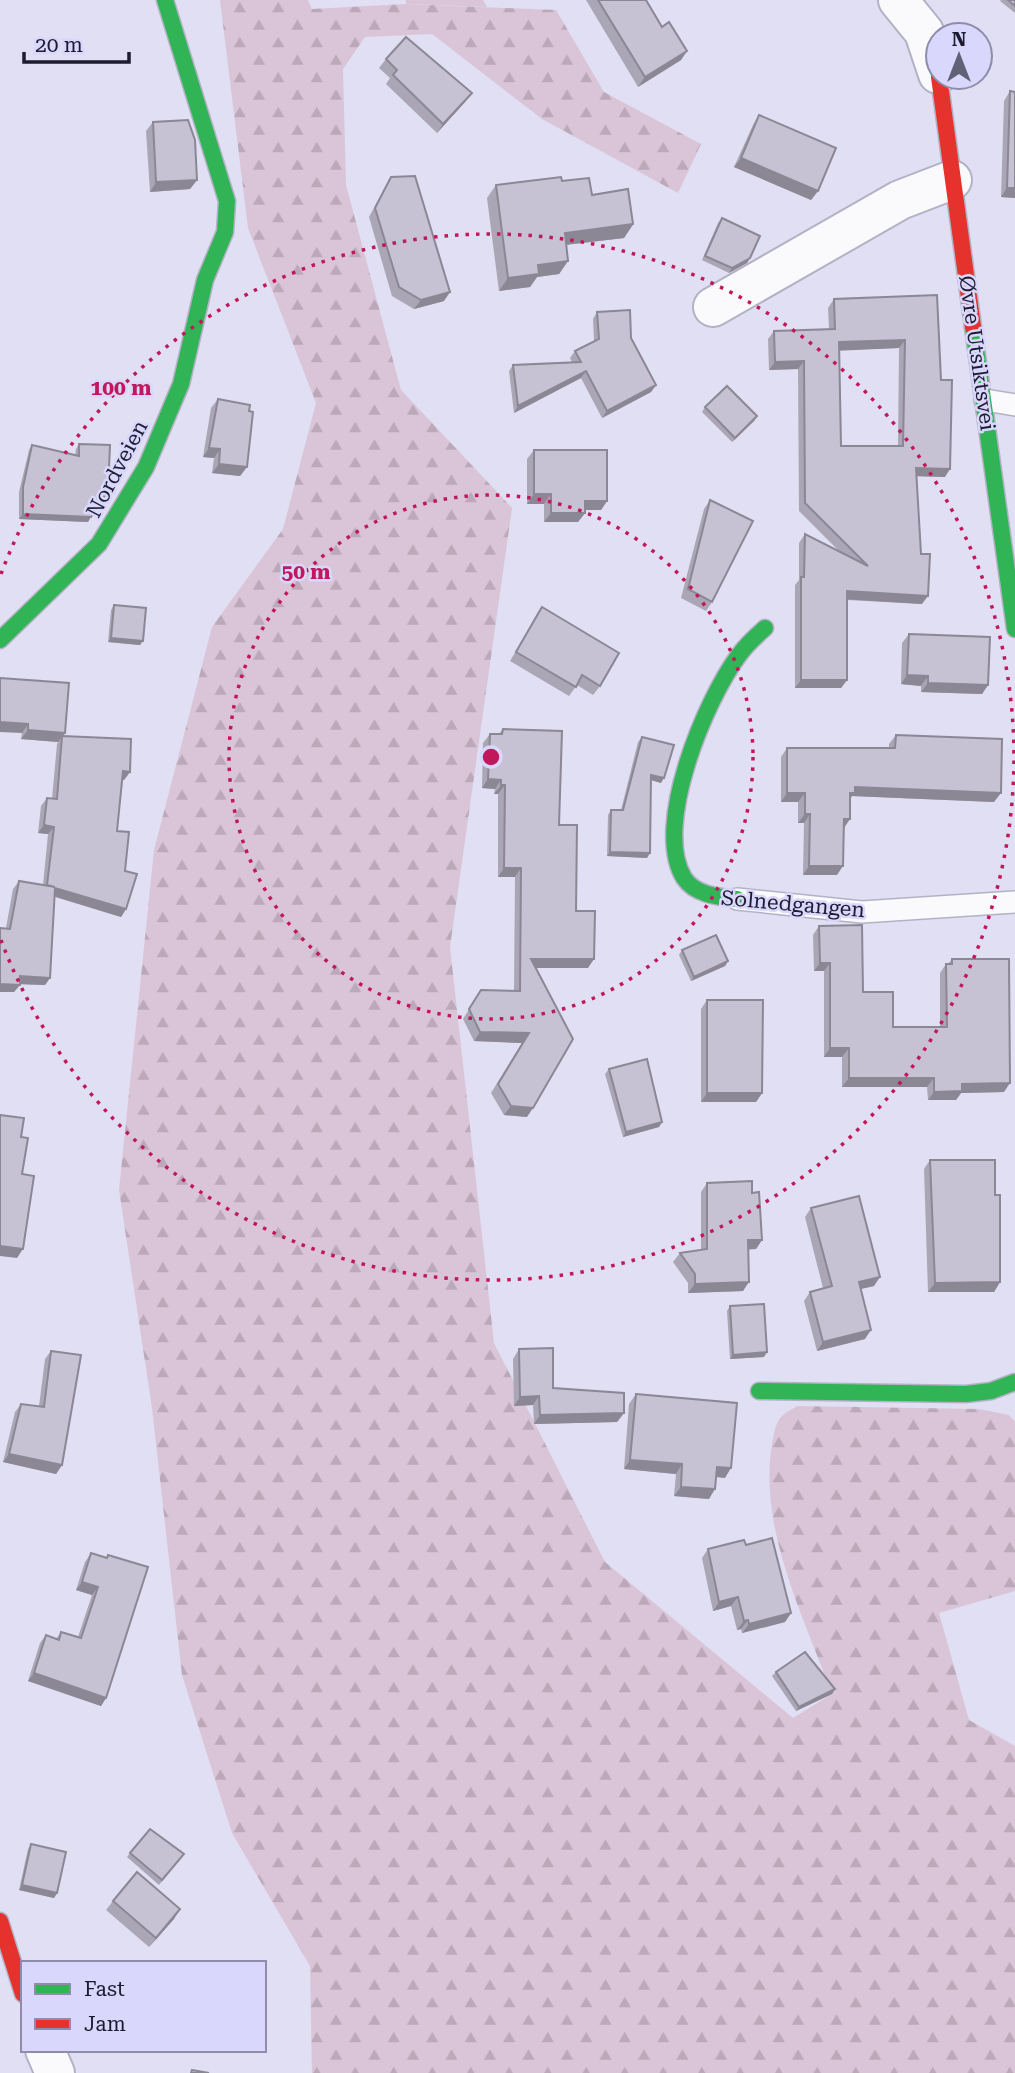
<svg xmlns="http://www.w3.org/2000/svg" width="1015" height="2073" font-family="'Roboto Serif',serif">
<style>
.green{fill:#dac5d8}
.forest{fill:url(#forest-firs)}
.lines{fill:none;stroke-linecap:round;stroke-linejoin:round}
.lane-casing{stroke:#b3b2c5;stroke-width:24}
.street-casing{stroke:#b3b2c5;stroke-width:42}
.fast-casing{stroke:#b3b2c5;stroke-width:19}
.jam-casing{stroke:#b3b2c5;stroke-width:19}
.lane{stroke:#fafafd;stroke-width:21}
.street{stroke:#fafafd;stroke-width:38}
.fast{stroke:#30b455;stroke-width:16}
.jam{stroke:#e5322d;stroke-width:16}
.wall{fill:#aba6b6;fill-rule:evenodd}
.shaded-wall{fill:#8b8794}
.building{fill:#c7c1d4;stroke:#8b8794;stroke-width:2;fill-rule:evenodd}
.ring{fill:none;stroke:#c2185b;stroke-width:3.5;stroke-dasharray:3.5 7}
.labels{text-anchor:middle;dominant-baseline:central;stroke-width:5;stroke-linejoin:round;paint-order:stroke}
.street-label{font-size:21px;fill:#1e1b31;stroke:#d9d7fb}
.centre{fill:#c2185b;stroke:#d9d7fb;stroke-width:3.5}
.ring-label{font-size:21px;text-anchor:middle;font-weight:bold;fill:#c2185b;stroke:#d9d7fb;stroke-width:5;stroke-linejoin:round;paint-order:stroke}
</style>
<defs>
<pattern id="forest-firs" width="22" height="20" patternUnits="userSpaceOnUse" patternTransform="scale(1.75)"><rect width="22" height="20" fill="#dac5d8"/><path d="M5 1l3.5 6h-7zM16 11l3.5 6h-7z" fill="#bba9ba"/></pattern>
</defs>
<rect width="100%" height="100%" fill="#e0dff3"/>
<polygon class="green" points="406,0 483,0 487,7 406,4"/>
<path class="forest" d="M220,0h88l4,9 94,-5 150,6 48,82 97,52 -23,49 -136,-74 -110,-85 -67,3 -22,32 3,116 55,205 111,118 -62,439 44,396 111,219 188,156 39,-24c-28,-77 -74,-166 -60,-250 2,-10 3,-22 11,-29 4,-4 10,-6 14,-9l182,3 30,6 6,7v169l-76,22 30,107 46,26v327h-703l-2,-107 -78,-133 -50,-158 -30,-267 -33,-218 35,-340 58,-223 71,-98 33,-126 -68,-175z"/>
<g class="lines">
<defs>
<g id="lane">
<polyline points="985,400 1015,405"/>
<polyline points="737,899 862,912 1015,902"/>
</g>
<g id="street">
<polyline points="898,0 924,32 938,74"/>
<polyline points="713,307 900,200 952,180"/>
<polyline points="45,2050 55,2073"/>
</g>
<g id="fast">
<polyline points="973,327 1015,629"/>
<polyline points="0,640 99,544 146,467 181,384 205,280 225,232 227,201 165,0"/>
<path d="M737,899c-18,-2 -42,-4 -53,-21 -32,-52 22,-179 55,-223 7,-10 17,-19 26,-27"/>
<polyline points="759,1391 966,1394 991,1391 1015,1382"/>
</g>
<g id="jam">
<polyline points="939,77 973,327"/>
<polyline points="0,1921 23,1994"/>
</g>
</defs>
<use href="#lane" class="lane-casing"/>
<use href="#street" class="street-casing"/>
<use href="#fast" class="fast-casing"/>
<use href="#jam" class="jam-casing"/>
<use href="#lane" class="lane"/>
<use href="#street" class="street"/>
<use href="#fast" class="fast"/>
<use href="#jam" class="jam"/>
</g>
<g class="wall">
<polygon points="586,0 646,0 662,27 687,51 681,60 638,87"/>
<polygon points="1001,0 1015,0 1015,13 1000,1"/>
<polygon points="386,59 465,102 437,133 386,84 390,78 379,68"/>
<polygon points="1010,91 1015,198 1001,197 1004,101"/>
<polygon points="759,115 818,191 811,200 734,167 753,125"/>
<polygon points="153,122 197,180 190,189 150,192 146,131"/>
<polygon points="391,177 444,301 414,309 392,296 369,217 385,187"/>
<polygon points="562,181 592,195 633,225 624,238 566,245 568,261 559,274 537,277 530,287 499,291 487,198 496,185"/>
<polygon points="722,218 750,258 747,263 729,273 702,260 718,223"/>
<path d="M937,295l8,182 -29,-1 6,128 -75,-4v80l-6,8h-46v-103l4,-5v-37l6,-9 35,18 -41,-41 -1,-142 -29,1 -1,-31 6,-8 55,-2 -1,-21 6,-9zM899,348l-1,98h-57l-2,-96z"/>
<polygon points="597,312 631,338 656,385 651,392 602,418 581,378 514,413 509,371 513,365 572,362 570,358 575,351 594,341 593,319"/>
<polygon points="218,399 249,411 247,467 240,476 212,473 214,458 203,457 211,408"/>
<polygon points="705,407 757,416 754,421 732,442 702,412"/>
<polygon points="79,444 88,522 19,519 19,492 29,450 32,445 75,456 76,449"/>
<polygon points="534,450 607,501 601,510 585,510 585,513 578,522 544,522 544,504 527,504 527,459"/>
<polygon points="710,500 712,602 706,611 681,598 704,509"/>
<polygon points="114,605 140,645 108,642 111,610"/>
<polygon points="542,607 600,686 593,695 577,685 569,696 510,661"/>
<polygon points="909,634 988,685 982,694 921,692 921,686 901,684 902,643"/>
<polygon points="0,678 65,733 63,736 130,772 124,780 123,779 117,831 125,871 126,909 121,917 55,897 50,978 45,985 20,984 14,992 6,928 13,889 19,881 43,885 48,834 38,833 41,806 47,798 52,799 57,744 58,742 21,739 22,733"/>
<polygon points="503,729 559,825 588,968 536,968 527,1117 504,1115 491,1093 522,1043 474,1041 463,1019 481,990 514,991 515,877 498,877 498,794 494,794 495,789 482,788 483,743 490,734 499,734"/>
<polygon points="896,735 994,802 852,796 850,799 844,828 837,875 803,875 804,823 798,823 798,802 781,802 781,757 787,748 889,748 889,744"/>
<polygon points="642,737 661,783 651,780 647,858 607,856 608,815 611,810 621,810 638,742"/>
<polygon points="819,926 863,992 893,1027 940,1027 940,973 946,964 948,964 952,959 1004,1092 961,1093 956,1100 928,1100 927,1087 842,1087 842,1057 824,1057 824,971 814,971 813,935"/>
<polygon points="682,950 728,961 725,966 691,981 679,955"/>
<polygon points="707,1000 762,1093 756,1102 701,1102 701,1009"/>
<polygon points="609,1069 662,1122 659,1127 623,1137 605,1074"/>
<polygon points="930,1160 995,1195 1000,1282 994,1292 928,1292 924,1169"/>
<polygon points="707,1183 752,1193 762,1240 756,1249 748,1249 743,1291 688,1293 688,1283 673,1262 680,1253 701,1250 701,1192"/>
<polygon points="811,1208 874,1286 860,1289 865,1339 817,1351 804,1301 810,1292 823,1288 805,1217"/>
<polygon points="730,1306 764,1357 730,1359 727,1311"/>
<polygon points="519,1349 553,1388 624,1413 617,1422 534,1424 533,1405 514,1406 513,1359"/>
<polygon points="51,1351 62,1465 56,1474 3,1462 15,1412 21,1404 39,1406 45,1359"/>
<polygon points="636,1394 725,1478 716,1477 709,1499 674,1496 676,1474 624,1469 629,1404"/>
<polygon points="746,1545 791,1613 785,1622 742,1633 741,1629 737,1630 731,1606 713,1611 702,1558 708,1549"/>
<polygon points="91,1553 106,1558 108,1555 106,1698 101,1706 28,1681 40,1643 46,1635 56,1639 61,1632 78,1637 92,1595 76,1590 85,1562"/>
<polygon points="776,1672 835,1689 832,1694 796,1711 772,1676"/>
<polygon points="31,1844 57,1893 54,1898 19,1890 28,1849"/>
<polygon points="130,1853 184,1854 159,1885 127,1857"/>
<polygon points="113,1901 174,1919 149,1947 106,1910"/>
</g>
<g class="shaded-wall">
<polygon points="687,51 681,60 638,87 645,77"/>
<polygon points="472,93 465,102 437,133 443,124"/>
<polygon points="741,158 818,191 811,200 734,167"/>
<polygon points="197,180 190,189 150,192 156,182"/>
<polygon points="1007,188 1015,188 1015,198 1001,197"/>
<polygon points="633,224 624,238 555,246 565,233"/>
<polygon points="750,258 747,263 729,273 732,268"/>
<polygon points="568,261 559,274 537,277 530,287 499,291 508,278 538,265"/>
<polygon points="450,292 444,301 414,309 421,300"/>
<polygon points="905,340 899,348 833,351 839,342"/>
<polygon points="804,361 798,369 769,370 775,362"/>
<polygon points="586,371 581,378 514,413 518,406"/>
<polygon points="656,385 651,392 602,418 607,411"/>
<polygon points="757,416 754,421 732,442 735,438"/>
<polygon points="209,448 220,449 214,458 203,457"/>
<polygon points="219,464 247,467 240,476 212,473"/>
<polygon points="916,468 950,469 945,477 910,476"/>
<polygon points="534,494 551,494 544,504 527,504"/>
<polygon points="585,501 607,501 601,510 578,510"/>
<polygon points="551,513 585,513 578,522 544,522"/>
<polygon points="23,514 91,517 88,522 19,519"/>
<polygon points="847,591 928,596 922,604 841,599"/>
<polygon points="111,638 143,641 140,645 108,642"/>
<polygon points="907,675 928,676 921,686 901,684"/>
<polygon points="801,680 847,680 841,688 795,688"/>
<polygon points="928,683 988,685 982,694 921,692"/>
<polygon points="0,722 28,724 22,733 0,732"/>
<polygon points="28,730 65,733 58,742 21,739"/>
<polygon points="123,771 130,772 124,780 118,779"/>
<polygon points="651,775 664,778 661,783 648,779"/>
<polygon points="488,779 501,780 495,789 482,788"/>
<polygon points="501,785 505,785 498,794 494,794"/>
<polygon points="855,787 1001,793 994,802 852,796 849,802 844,802"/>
<polygon points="787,793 805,793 798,802 781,802"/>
<polygon points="805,814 810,814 804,823 798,823"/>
<polygon points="844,819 850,819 844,828"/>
<polygon points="44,825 54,827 48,834 38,833"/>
<polygon points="610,852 650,853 647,858 607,856"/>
<polygon points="809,866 843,866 837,875 803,875"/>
<polygon points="504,868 521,868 515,877 498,877"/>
<polygon points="55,888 126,909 121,917 50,895"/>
<polygon points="531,959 594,959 588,968 525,968"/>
<polygon points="728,961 725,966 691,981 694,977"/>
<polygon points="820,963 830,963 824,971 814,971"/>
<polygon points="20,976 50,978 45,985 15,984"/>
<polygon points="0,984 20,985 14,992 0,992"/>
<polygon points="480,1032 529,1033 522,1043 474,1041"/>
<polygon points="830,1048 849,1048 842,1057 824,1057"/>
<polygon points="849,1078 934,1078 927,1087 842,1087"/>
<polygon points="1010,1083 1004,1092 961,1093 956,1100 928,1100 934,1092 962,1084"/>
<polygon points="707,1093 762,1093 756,1102 701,1102"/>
<polygon points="511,1106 533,1108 527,1117 504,1115"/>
<polygon points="662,1122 659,1127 623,1137 626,1132"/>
<polygon points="748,1240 762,1240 756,1249 742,1250"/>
<polygon points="0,1246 23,1249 17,1258 0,1256"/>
<polygon points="880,1277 874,1286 852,1291 859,1282"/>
<polygon points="749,1282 743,1291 688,1293 695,1284"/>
<polygon points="1000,1282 994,1292 928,1292 935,1283"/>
<polygon points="871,1330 865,1339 817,1351 823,1342"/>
<polygon points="767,1352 764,1357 730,1359 733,1355"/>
<polygon points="539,1396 533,1405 514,1406 520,1397"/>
<polygon points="624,1413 617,1422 534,1424 540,1415"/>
<polygon points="9,1454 62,1465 56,1474 3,1462"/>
<polygon points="630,1460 682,1464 676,1474 624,1469"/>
<polygon points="717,1467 731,1468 725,1478 710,1476"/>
<polygon points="681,1487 715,1489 709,1499 674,1496"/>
<polygon points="82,1582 98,1587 92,1595 76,1590"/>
<polygon points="738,1597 731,1606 713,1611 719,1602"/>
<polygon points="791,1613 785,1622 742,1633 749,1624"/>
<polygon points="748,1620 741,1629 737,1630 744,1621"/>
<polygon points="34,1673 106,1698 101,1706 28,1681"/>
<polygon points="835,1689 832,1694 796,1711 799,1707"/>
<polygon points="22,1885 57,1893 54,1898 19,1890"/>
<polygon points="180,1909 174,1919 149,1947 156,1938"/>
</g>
<g class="building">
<polygon points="598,0 646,0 662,27 669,22 687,51 645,77"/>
<polygon points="1008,0 1015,0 1015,6"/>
<polygon points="406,37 472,93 443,124 393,75 397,70 386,59"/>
<polygon points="1010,91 1015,92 1015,188 1007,188"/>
<polygon points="759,115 836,148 818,191 741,158"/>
<polygon points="188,120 195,140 197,180 156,182 153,122"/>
<polygon points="415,176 450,292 421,300 399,287 375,208 391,177"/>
<polygon points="561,177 562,181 589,178 592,195 628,189 633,224 565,233 568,261 538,265 539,274 508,278 496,185"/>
<polygon points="722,218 760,236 750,258 732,268 705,256"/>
<path d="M937,295l4,85h11l-2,89 -34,-1 5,86h9l-2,42 -81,-5v89h-46v-103h3l1,-43 63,32 -63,-63 -1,-142 -29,1 -1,-31 61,-2 -1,-30zM905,340l-2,106h-62l-2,-104z"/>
<polygon points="630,310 631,338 656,385 607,411 586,371 518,406 513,365 581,362 575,351 599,339 597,312"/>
<polygon points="727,386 757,416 735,438 705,407"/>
<polygon points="218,399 250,405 249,411 253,412 247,467 219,464 220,449 209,448"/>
<polygon points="79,444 110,445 108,491 91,517 23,514 23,487 32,445 79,456"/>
<polygon points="534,450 607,450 607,501 585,501 585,513 551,513 551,494 534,494"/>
<polygon points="710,500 753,521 712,602 688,589"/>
<polygon points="114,605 146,608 143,641 111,638"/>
<polygon points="542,607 619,653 600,686 582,675 576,687 516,652"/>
<polygon points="909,634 990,637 988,685 928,683 928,676 907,675"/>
<polygon points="0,678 69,683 65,733 28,730 28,724 0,722"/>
<polygon points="503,729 562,731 559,825 577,825 576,911 595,911 594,959 531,959 573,1039 533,1108 511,1106 498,1084 529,1033 480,1032 469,1009 481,990 520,991 521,868 504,868 505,785 501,785 501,780 488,779 490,734 502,734"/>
<polygon points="896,735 1002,739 1001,793 855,787 855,793 850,793 850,819 844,819 843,866 809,866 810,814 805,814 805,793 787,793 787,748 895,748"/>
<polygon points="62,736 131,739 130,772 123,771 117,831 129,832 125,871 137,874 126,909 55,888 50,978 20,976 20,985 0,984 0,928 10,929 19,881 55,887 47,885 54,827 44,825 47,798 57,799"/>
<polygon points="642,737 674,745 664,778 651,775 650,853 610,852 611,810 623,810"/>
<polygon points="862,925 863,992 893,992 893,1027 947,1027 946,964 952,964 952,959 1009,959 1010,1083 962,1084 962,1091 934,1092 934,1078 849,1078 849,1048 830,1048 830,963 820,963 819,926"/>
<polygon points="716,935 728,961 694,977 682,950"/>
<polygon points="707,1000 763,1000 762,1093 707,1093"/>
<polygon points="647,1059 662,1122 626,1132 609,1069"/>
<polygon points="0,1115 24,1118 21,1137 28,1138 22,1174 34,1176 23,1249 0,1246"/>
<polygon points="930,1160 995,1160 995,1195 1000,1195 1000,1282 935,1283"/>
<polygon points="752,1181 752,1193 759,1192 762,1240 748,1240 749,1282 695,1284 695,1274 680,1253 707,1249 707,1183"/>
<polygon points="859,1196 880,1277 859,1282 871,1330 823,1342 810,1292 832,1286 811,1208"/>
<polygon points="764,1304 767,1352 733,1355 730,1306"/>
<polygon points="553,1348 553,1388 624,1393 624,1413 540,1415 539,1396 520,1397 519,1349"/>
<polygon points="51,1351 81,1355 62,1465 9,1454 21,1404 44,1407"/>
<polygon points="636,1394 737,1403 731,1468 717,1467 715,1489 681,1487 682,1464 630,1460"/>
<polygon points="772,1538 791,1613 749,1624 748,1620 744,1621 738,1597 719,1602 708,1549 744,1540 746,1545"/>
<polygon points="91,1553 107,1558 108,1555 148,1567 106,1698 34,1673 46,1635 59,1640 61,1632 81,1638 98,1587 82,1582"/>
<polygon points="805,1652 835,1689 799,1707 776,1672"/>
<polygon points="150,1829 184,1854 162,1880 130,1853"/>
<polygon points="31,1844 66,1852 57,1893 22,1885"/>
<polygon points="137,1872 180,1909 156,1938 113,1901"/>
<polygon points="192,2070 209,2073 191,2073"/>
</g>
<g class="ring">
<circle cx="491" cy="757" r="262"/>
<path d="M1 574A523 523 0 1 1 1 940"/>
</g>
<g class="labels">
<g class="street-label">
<text transform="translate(977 353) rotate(82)">Øvre Utsiktsvei</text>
<text transform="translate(117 469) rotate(-62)">Nordveien</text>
<text transform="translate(793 904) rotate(5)">Solnedgangen</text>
</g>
</g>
<circle cx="491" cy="757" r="10" class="centre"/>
<g class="ring-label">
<text x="121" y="395">100 m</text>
<text x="306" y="579">50 m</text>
</g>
<rect x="21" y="1961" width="245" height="91" fill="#d9d7fb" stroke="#8e8caa" stroke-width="2"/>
<rect x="35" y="1984" width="35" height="10" fill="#30b455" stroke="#8e8caa" stroke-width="2"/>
<text x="84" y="1996" font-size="21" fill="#1e1b31">Fast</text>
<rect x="35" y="2019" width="35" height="10" fill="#e5322d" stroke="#8e8caa" stroke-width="2"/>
<text x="84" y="2031" font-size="21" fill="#1e1b31">Jam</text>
<g transform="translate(959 56)"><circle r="33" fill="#d9d7fb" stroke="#8e8caa" stroke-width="2"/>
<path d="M0-5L12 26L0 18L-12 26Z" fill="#626075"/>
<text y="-10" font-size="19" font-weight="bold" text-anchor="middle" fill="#1e1b31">N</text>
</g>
<path d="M24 52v10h105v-10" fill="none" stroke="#1e1b31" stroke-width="3.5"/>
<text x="35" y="52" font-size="21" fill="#1e1b31" stroke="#d9d7fb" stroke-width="5" paint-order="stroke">20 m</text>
</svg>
